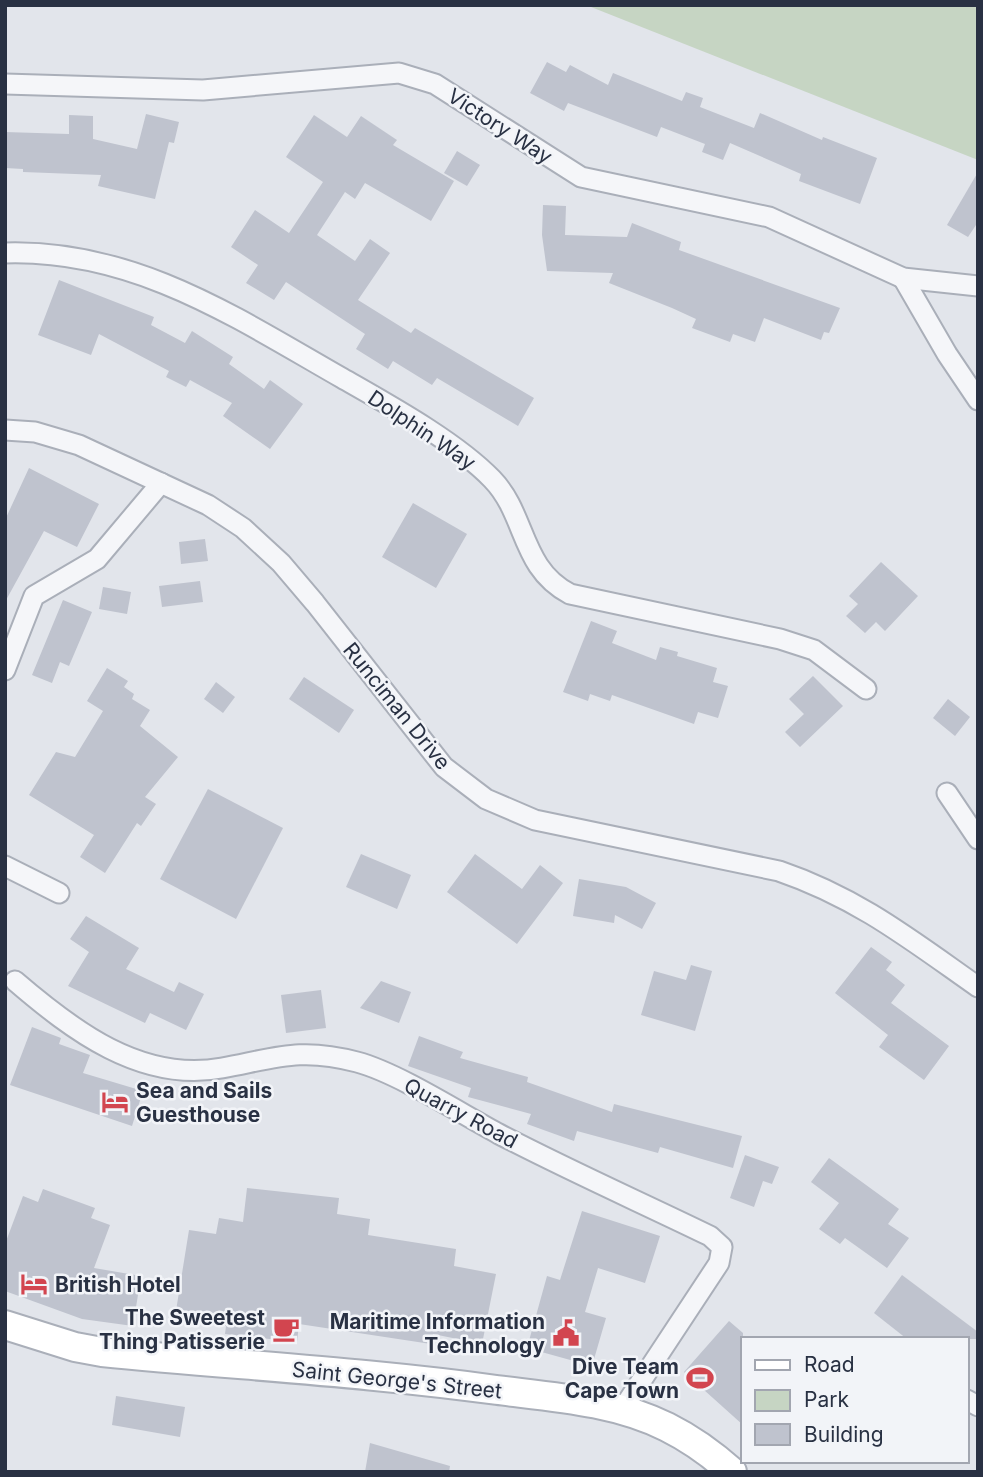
<svg xmlns="http://www.w3.org/2000/svg" width="983" height="1477" font-family="Inter,sans-serif">
<style>
.green{fill:#c6d5c3}
.building{fill:#bfc3ce}
.lines{fill:none;stroke-linecap:round;stroke-linejoin:round}
.street-casing{stroke:#aaafb9;stroke-width:23}
.secondary-casing{stroke:#aaafb9;stroke-width:32}
.street{stroke:#f5f6f9;stroke-width:19}
.secondary{stroke:#fff;stroke-width:28}
.labels{text-anchor:middle;dominant-baseline:central;stroke-width:5;stroke-linejoin:round;paint-order:stroke}
.street-label{font-size:21px;fill:#293143;stroke:#f2f4f8}
.poi-label{font-size:21px;font-weight:bold;fill:#293143;stroke:#f2f4f8;text-anchor:end}
</style>
<rect width="100%" height="100%" fill="#e2e5eb"/>
<polygon class="green" points="586,5 978,5 978,160"/>
<g class="building">
<polygon points="547,62 566,72 570,65 608,85 613,73 682,101 686,92 703,98 700,107 754,128 760,113 822,140 823,137 877,158 860,204 799,181 801,174 730,143 723,160 702,152 705,144 661,127 657,137 568,103 564,111 530,93"/>
<polygon points="146,114 179,122 174,143 169,142 155,199 98,186 101,175 23,172 23,169 5,168 5,132 69,134 69,115 93,116 93,139 137,149"/>
<polygon points="314,115 347,137 361,116 397,140 393,145 454,181 431,221 365,183 355,199 345,192 317,235 355,261 370,239 390,253 358,300 411,333 415,328 534,398 518,426 437,378 432,385 393,361 388,369 356,349 365,334 286,282 274,300 246,283 258,265 231,247 255,210 289,233 323,182 286,157"/>
<polygon points="457,151 480,165 467,186 444,173"/>
<polygon points="978,172 978,222 968,237 947,225"/>
<polygon points="543,205 566,206 565,235 627,237 632,223 681,242 679,250 840,308 829,333 824,332 821,340 764,318 755,342 733,334 730,342 692,328 696,319 672,308 609,283 613,273 547,271 542,235"/>
<polygon points="59,280 154,317 151,325 185,343 192,331 233,357 229,364 264,389 270,380 303,404 270,449 223,416 232,403 190,380 186,387 166,377 169,371 99,334 91,355 38,335"/>
<polygon points="29,468 99,504 77,547 44,531 5,602 5,520"/>
<polygon points="413,503 467,534 436,588 382,557"/>
<polygon points="205,539 208,561 181,564 179,542"/>
<polygon points="881,562 918,596 885,631 876,622 865,633 846,616 858,604 849,596"/>
<polygon points="200,581 203,602 162,607 159,586"/>
<polygon points="103,587 131,592 127,614 99,609"/>
<polygon points="63,600 92,612 69,666 60,662 52,683 32,675"/>
<polygon points="591,621 617,631 612,643 656,660 660,647 678,652 677,656 717,668 713,682 728,686 718,718 698,712 694,724 612,695 610,701 590,694 588,701 563,692"/>
<polygon points="107,668 128,681 124,687 134,694 132,699 150,710 140,726 178,757 145,797 156,804 141,826 137,823 105,873 80,857 94,835 29,795 56,752 75,757 103,711 87,701"/>
<polygon points="813,676 843,706 800,747 785,732 804,714 789,699"/>
<polygon points="304,677 354,710 339,733 289,699"/>
<polygon points="216,682 235,697 223,713 204,699"/>
<polygon points="948,699 970,717 955,736 933,718"/>
<polygon points="208,789 283,828 236,919 160,879"/>
<polygon points="361,854 411,875 397,909 346,887"/>
<polygon points="475,854 522,889 540,865 563,883 517,944 447,892"/>
<polygon points="579,879 626,887 656,903 642,929 615,915 614,923 573,916"/>
<polygon points="86,916 139,948 126,969 174,992 179,982 204,994 186,1030 150,1013 145,1023 68,986 89,952 70,939"/>
<polygon points="871,947 892,962 886,970 905,985 891,1003 949,1046 924,1080 879,1047 888,1035 835,993"/>
<polygon points="691,965 712,971 695,1031 641,1015 654,971 686,980"/>
<polygon points="381,981 411,992 399,1023 360,1008"/>
<polygon points="321,990 326,1028 286,1033 281,995"/>
<polygon points="32,1027 61,1038 59,1044 90,1055 83,1073 143,1091 132,1126 10,1085"/>
<polygon points="419,1036 463,1052 460,1058 528,1077 527,1082 612,1112 614,1104 742,1136 733,1168 660,1147 658,1153 577,1131 574,1141 527,1124 531,1114 468,1097 471,1088 408,1066"/>
<polygon points="745,1155 779,1167 772,1184 763,1181 754,1207 730,1198"/>
<polygon points="829,1158 899,1209 888,1224 909,1238 887,1268 845,1238 840,1244 819,1229 839,1203 811,1182"/>
<polygon points="247,1188 339,1198 337,1214 370,1219 368,1235 456,1249 454,1266 496,1274 482,1344 433,1334 431,1344 299,1324 297,1342 225,1334 226,1326 175,1317 189,1230 216,1234 219,1218 243,1222"/>
<polygon points="43,1189 95,1208 91,1218 110,1225 94,1268 141,1276 133,1326 82,1319 5,1291 5,1244 23,1196 38,1202"/>
<polygon points="582,1211 660,1236 645,1283 598,1268 585,1312 606,1318 592,1366 527,1348 547,1276 560,1280"/>
<polygon points="902,1275 978,1332 978,1339 907,1339 874,1313"/>
<polygon points="729,1321 743,1333 743,1425 684,1372"/>
<polygon points="116,1396 185,1407 180,1437 112,1425"/>
<polygon points="370,1443 450,1466 449,1472 365,1472"/>
</g>
<g class="lines">
<defs>
<g id="street">
<polyline points="5,84 203,90 399,73 435,84 581,177 769,217 903,278 978,286"/>
<path d="M5,253c129,-4 230,64 337,125 47,27 113,63 150,101 35,36 28,89 78,115l210,45 34,11 52,39"/>
<polyline points="903,278 947,354 978,400"/>
<path d="M5,430l30,2 44,13 129,60 35,23 38,35 34,40 129,164 42,32 49,21 244,51c79,27 132,69 199,116"/>
<polyline points="5,670 34,596 97,559 161,483"/>
<polyline points="947,793 978,839"/>
<polyline points="5,866 59,893"/>
<path d="M15,981c57,49 126,102 207,87 54,-10 79,-21 135,-6 41,11 103,51 142,72 69,36 141,68 211,102l12,11 -3,16 -97,147"/>
<polyline points="967,1400 978,1406"/>
</g>
<path id="secondary" d="M5,1325l70,22 27,5c131,13 264,20 395,38 56,7 118,11 170,37 24,12 45,27 65,45"/>
</defs>
<use href="#street" class="street-casing"/>
<use href="#secondary" class="secondary-casing"/>
<use href="#street" class="street"/>
<use href="#secondary" class="secondary"/>
</g>
<defs>
<symbol id="hotel-bare" viewBox="-9 -9 18 18"><path d="M-6-4.5h1.5V1H6V5H4.5V3h-9V5H-6ZM-4 0a1.8 1.8 0 1 1 3.6 0ZM.5 0V-2.5h3Q6-2.5 6 0Z" fill="#d2454f" stroke="#f2f4f8" stroke-width="2.5" paint-order="stroke"/></symbol>
<symbol id="cafe-bare" viewBox="-9 -9 18 18"><path d="M-5.5-4.5H6V0H3Q3 3.5 0 3.5H-2.5Q-5.5 3.5-5.5 0ZM3-3.2v2h1.7v-2ZM-6 4.5H4V6H-6Z" fill="#d2454f" stroke="#f2f4f8" stroke-width="2.5" paint-order="stroke"/></symbol>
<symbol id="civic-bare" viewBox="-9 -9 18 18"><path d="M-.6-6.5H3V-4.5H.6V-3L4-1V1h2V6H-6V1h2V-1L-.6-3ZM-1.2 2.5V6h2.4V2.5Z" fill="#d2454f" stroke="#f2f4f8" stroke-width="2.5" paint-order="stroke"/></symbol>
<symbol id="stadium-bare" viewBox="-9 -9 18 18"><path d="M0-5a6.5 5 0 1 0 0 10a6.5 5 0 1 0 0-10ZM-3.5-1.8h7v3.6h-7Z" fill="#d2454f" stroke="#f2f4f8" stroke-width="2.5" paint-order="stroke"/></symbol>
</defs>
<g fill-rule="evenodd">
<use href="#hotel-bare" x="96" y="1083" width="38" height="38"/>
<use href="#hotel-bare" x="15" y="1265" width="38" height="38"/>
<use href="#cafe-bare" x="267" y="1310" width="38" height="38"/>
<use href="#civic-bare" x="547" y="1314" width="38" height="38"/>
<use href="#stadium-bare" x="681" y="1359" width="38" height="38"/>
</g>
<g class="labels">
<g class="street-label">
<text transform="translate(500 126) rotate(33)">Victory Way</text>
<text transform="translate(422 430) rotate(34)">Dolphin Way</text>
<text transform="translate(397 706) rotate(51)">Runciman Drive</text>
<text transform="translate(461 1113) rotate(28)">Quarry Road</text>
<text transform="translate(397 1380) rotate(6)">Saint George's Street</text>
</g>
<g class="poi-label">
<text x="136" y="1090" text-anchor="start">Sea and Sails<tspan x="136" dy="24">Guesthouse</tspan></text>
<text x="55" y="1284" text-anchor="start">British Hotel</text>
<text x="265" y="1317">The Sweetest<tspan x="265" dy="24">Thing Patisserie</tspan></text>
<text x="545" y="1321">Maritime Information<tspan x="545" dy="24">Technology</tspan></text>
<text x="679" y="1366">Dive Team<tspan x="679" dy="24">Cape Town</tspan></text>
</g>
</g>
<rect width="983" height="1477" fill="none" stroke="#293143" stroke-width="14"/>
<rect x="741" y="1337" width="228" height="126" fill="#f2f4f8" stroke="#a2a6b0" stroke-width="2"/>
<rect x="755" y="1360" width="35" height="10" fill="#ffffff" stroke="#a2a6b0" stroke-width="2"/>
<text x="804" y="1372" font-size="21" fill="#293143">Road</text>
<rect x="755" y="1390" width="35" height="21" fill="#c6d5c3" stroke="#a2a6b0" stroke-width="2"/>
<text x="804" y="1407" font-size="21" fill="#293143">Park</text>
<rect x="755" y="1424" width="35" height="21" fill="#bfc3ce" stroke="#a2a6b0" stroke-width="2"/>
<text x="804" y="1442" font-size="21" fill="#293143">Building</text>
</svg>
